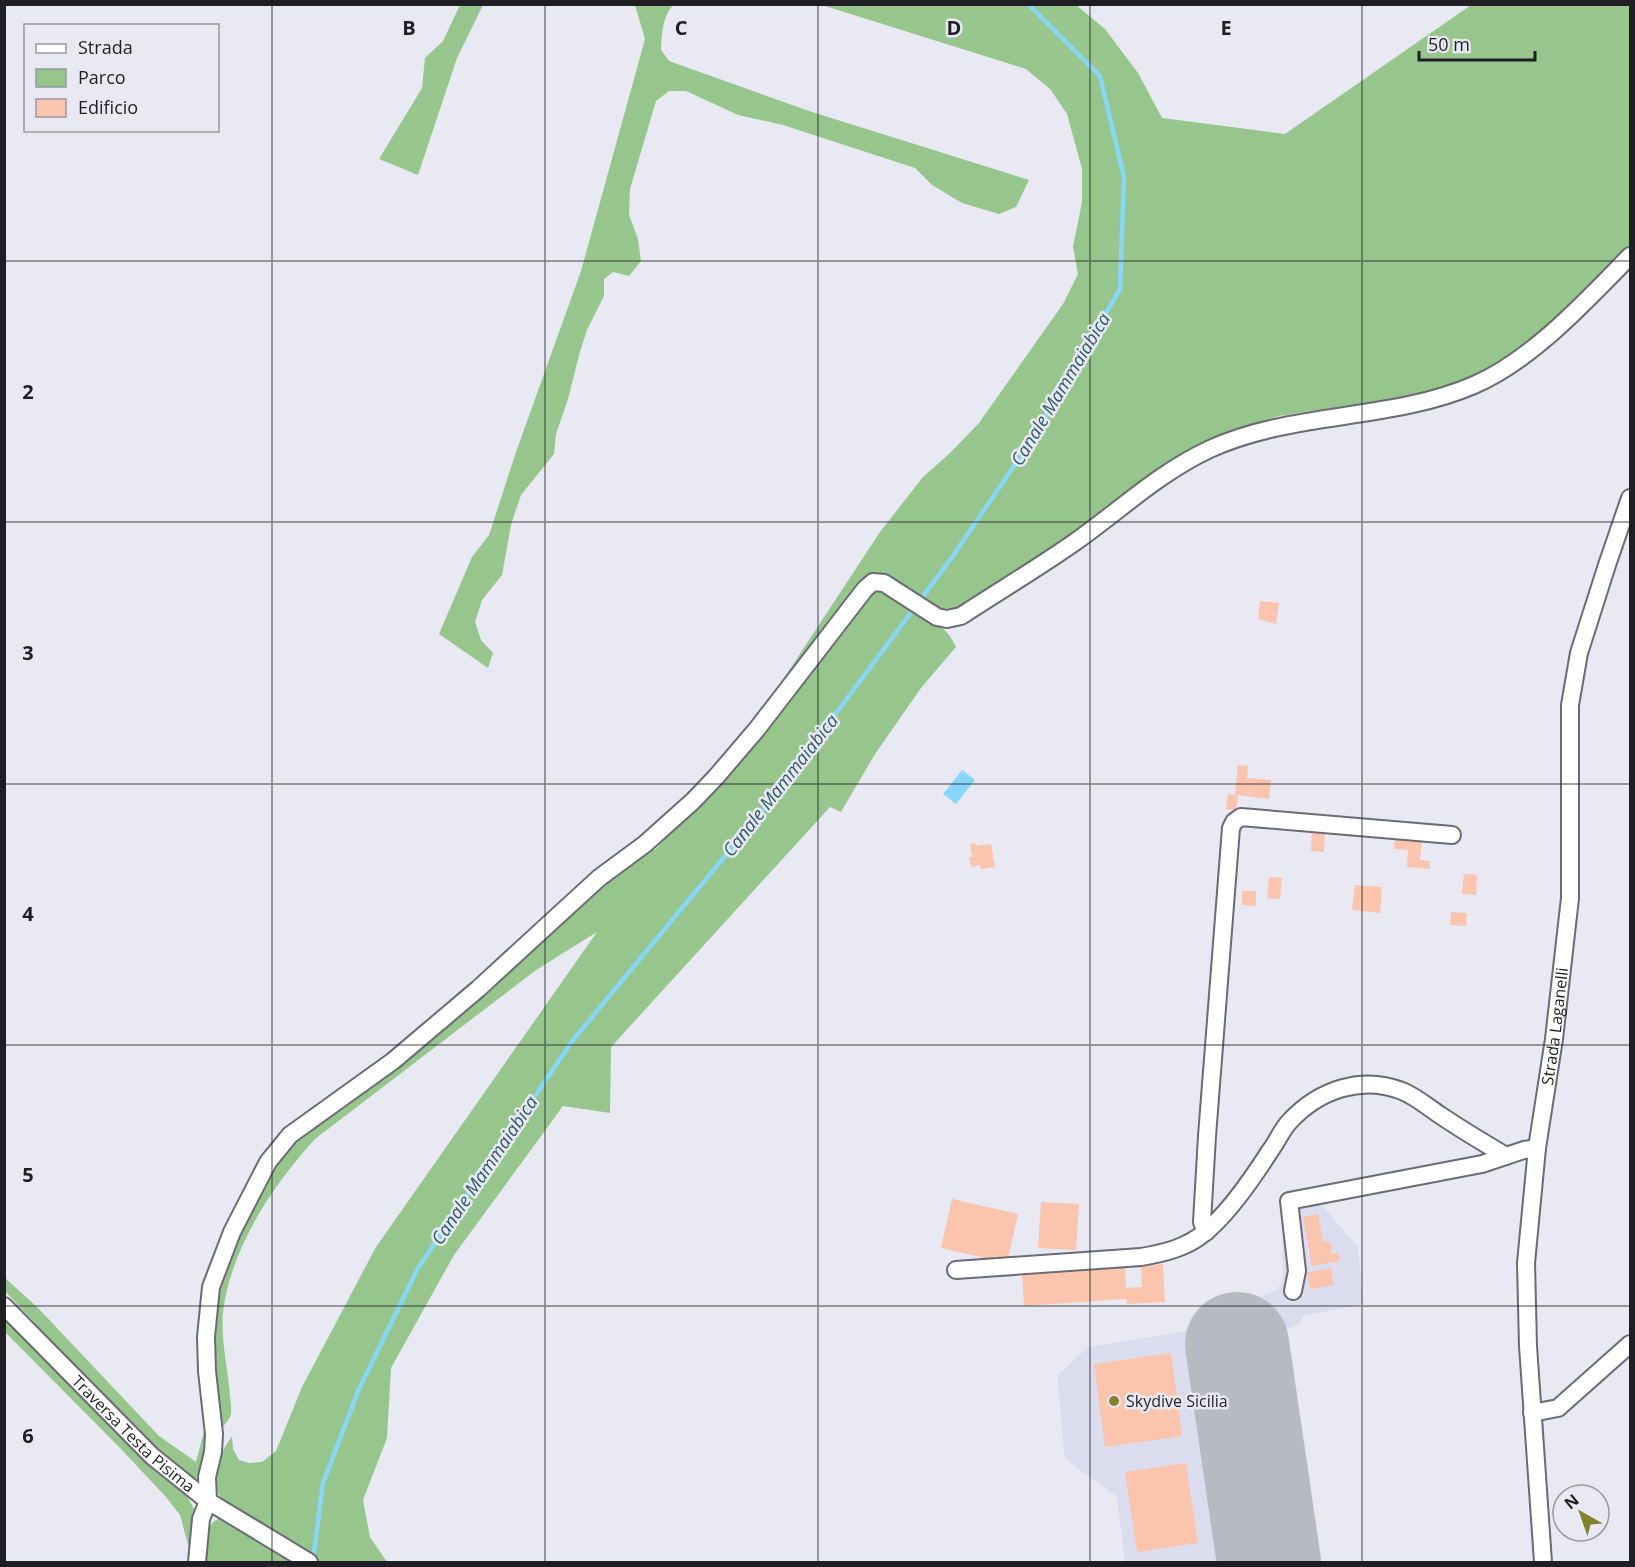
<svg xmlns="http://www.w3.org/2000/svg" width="1635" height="1567" font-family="'Open Sans',sans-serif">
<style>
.built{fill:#dbddee}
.green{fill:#97c68d}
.water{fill:#87d7fc}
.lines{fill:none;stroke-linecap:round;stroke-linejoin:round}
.stream{stroke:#87d7fc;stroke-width:4.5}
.runway{stroke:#b8bac2;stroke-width:104}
.building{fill:#fbc4ad}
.minor-casing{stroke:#6a6b74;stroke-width:20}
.minor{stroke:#fff;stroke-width:16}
.grid{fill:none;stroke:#1f1f23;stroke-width:1.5;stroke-opacity:0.55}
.poi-dot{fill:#84822b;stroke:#e8e9f3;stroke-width:2}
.labels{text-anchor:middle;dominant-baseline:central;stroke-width:5;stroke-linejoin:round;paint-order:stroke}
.street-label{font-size:16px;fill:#1f1f23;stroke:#e8e9f3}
.poi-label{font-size:16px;fill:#1f1f23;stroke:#e8e9f3;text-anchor:start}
.water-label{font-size:18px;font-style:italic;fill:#2c586c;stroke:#e8e9f3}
.grid-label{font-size:20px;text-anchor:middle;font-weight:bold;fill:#1f1f23;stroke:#e8e9f3;stroke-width:5;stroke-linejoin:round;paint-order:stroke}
</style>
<rect width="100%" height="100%" fill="#e8e9f3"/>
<polygon class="built" points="1320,1203 1358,1247 1363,1304 1303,1316 1300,1324 1285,1330 1316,1562 1244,1562 1243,1558 1206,1562 1125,1562 1117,1497 1065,1459 1057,1376 1088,1347 1181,1332 1210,1323 1231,1307 1277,1290 1283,1279 1282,1211"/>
<g class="green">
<polygon points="460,5 483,5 457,58 418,175 379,159 422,88 425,58 443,41"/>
<path d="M635,5h38c-11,13 -11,28 -12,45l8,11 140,50 220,69 -13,27 -17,7 -37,-11 -30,-18 -17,-17 -132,-43 -45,-10 -52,-24h-17l-13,10 -26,88 -1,26 9,24 3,22 -12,15 -16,-4 -9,7v17l-17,34 -8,25 -11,44 -12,35 -2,20 -33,41 -10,30 -9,50 -20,25 -7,22 6,18 12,13 -5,15 -49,-34 33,-77 17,-22 27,-83 65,-181 64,-232z"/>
<path d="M822,5h254l29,24 33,44 24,45 123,16 186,-129h159v242l-84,80 -33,28 -31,18 -31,12 -41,11 -44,9 -42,4 -45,7 -40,12 -43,21 -148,104 -92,58 -10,-3 -10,13 14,15 6,11 -35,41 -46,66 -34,58 -11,-5 -219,240 -1,66 -47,-7 -109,149 -63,113 -4,70 -24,62 7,37 17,25h-183c1,-15 -1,-39 17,-44l17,9 33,23 8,-13 -58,-39c-15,-21 -1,-43 11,-62l1,13 6,11 10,3 13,-1 14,-11 26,-64 74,-140 221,-315 -61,38 -221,169c-41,45 -81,104 -91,166 -5,30 4,61 6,91 0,5 2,13 1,18 -1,5 -7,11 -10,15l-8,-57 2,-84 38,-87 35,-57 305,-255 45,-34 18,-6 33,-36 185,-224 24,-7 -11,-8 -16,2 -112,140 121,-184 43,-55 27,-24 29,-30 84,-119 15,-30 -5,-27 9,-45v-33l-15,-55 -16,-24 -25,-21z"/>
<path d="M4,1277l34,31 121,128 37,26 10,-38 1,25 -8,28 -5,2 -6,-2c-65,-57 -124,-123 -183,-186z"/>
<polygon points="4,1317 187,1496 194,1509 192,1559 180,1515 166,1497 122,1450 5,1332"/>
</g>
<polygon class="water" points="962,770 975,780 956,804 943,794"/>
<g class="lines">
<polyline class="stream" points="313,1560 323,1483 359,1389 418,1268 573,1040 773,798 950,560 1031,441 1120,289 1124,177 1100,76 1028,4"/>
<polyline class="runway" points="1237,1344 1269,1562"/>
</g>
<g class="building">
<polygon points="1260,601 1279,603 1276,624 1258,619"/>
<polygon points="1238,765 1248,766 1247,778 1271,780 1269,799 1238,795 1236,810 1226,809 1228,794 1235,795"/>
<polygon points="1312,830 1325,830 1324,852 1311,851"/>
<polygon points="1395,839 1422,840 1420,860 1430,861 1430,869 1407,867 1408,850 1394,849"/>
<polygon points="976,843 976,846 991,844 995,867 981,869 980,865 971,867 969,857 972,857 970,844"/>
<polygon points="1464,874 1477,875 1476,895 1462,894"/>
<polygon points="1269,877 1282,878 1280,899 1267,898"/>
<polygon points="1355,885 1382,887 1380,913 1352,910"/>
<polygon points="1242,891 1256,891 1256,906 1242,905"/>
<polygon points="1451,912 1467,913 1466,926 1450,925"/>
<polygon points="952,1199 1018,1214 1007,1263 941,1248"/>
<polygon points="1041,1202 1079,1204 1076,1250 1038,1248"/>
<polygon points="1318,1214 1323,1242 1330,1241 1332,1254 1338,1253 1339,1261 1312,1266 1303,1217"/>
<polygon points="1163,1264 1165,1302 1127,1304 1126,1299 1024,1306 1022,1272 1125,1265 1126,1288 1142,1287 1141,1266"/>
<polygon points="1331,1268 1334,1285 1310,1289 1307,1273"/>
<polygon points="1171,1353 1182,1436 1105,1447 1094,1364"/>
<polygon points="1186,1463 1198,1543 1137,1552 1125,1472"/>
</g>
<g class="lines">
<defs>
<g id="minor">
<polyline points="1206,1232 1202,1222 1207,1136 1231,828 1234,822 1241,817 1452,835"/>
<path d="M956,1270l185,-13c23,-4 45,-9 63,-24 23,-18 50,-57 66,-82 7,-9 12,-22 20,-30 29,-31 71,-46 112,-30 13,5 26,16 38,24 22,15 44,28 66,41"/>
<polyline points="1293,1291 1297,1271 1289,1201 1482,1164 1524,1150 1537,1148"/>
<path id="s1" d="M4,1306l148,150 56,45 101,61"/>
<polyline points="1532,1413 1558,1408 1630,1344"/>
<path d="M197,1562l4,-43 7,-18 -1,-24 6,-25 1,-18 -7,-63 -1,-34 5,-50 21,-55 36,-70 22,-27 103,-74 85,-72 121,-111 46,-34 48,-43 23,-24 41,-48 108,-140 8,-7 11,1 53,34 10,2 14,-3c38,-25 77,-48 114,-74 44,-31 85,-70 135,-93 83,-38 181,-28 264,-64 58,-25 112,-84 156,-129"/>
<path id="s2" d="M1543,1562l-15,-216 -2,-83 11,-115 17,-109 16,-141v-193l9,-52 28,-88 23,-67"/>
</g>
</defs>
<use href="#minor" class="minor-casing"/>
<use href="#minor" class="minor"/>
</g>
<path class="grid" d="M272,4v1558M545,4v1558M818,4v1558M1090,4v1558M1362,4v1558M4,261h1626M4,522h1626M4,784h1626M4,1045h1626M4,1306h1626"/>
<circle class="poi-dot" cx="1114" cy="1401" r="6"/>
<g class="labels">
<g class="street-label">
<text stroke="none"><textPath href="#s2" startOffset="538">Strada Laganelli</textPath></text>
<text stroke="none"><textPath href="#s1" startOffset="182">Traversa Testa Pisima</textPath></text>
</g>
<g class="poi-label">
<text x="1126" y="1401">Skydive Sicilia</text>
</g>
<g class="water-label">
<text transform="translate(1060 389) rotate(-59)">Canale Mammaiabica</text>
<text transform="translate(780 785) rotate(-52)">Canale Mammaiabica</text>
<text transform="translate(484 1170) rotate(-56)">Canale Mammaiabica</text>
</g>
</g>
<g class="grid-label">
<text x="409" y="35">B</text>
<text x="681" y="35">C</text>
<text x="954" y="35">D</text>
<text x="1226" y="35">E</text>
<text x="28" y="399">2</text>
<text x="28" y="660">3</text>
<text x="28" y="921">4</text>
<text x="28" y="1182">5</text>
<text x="28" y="1443">6</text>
</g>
<rect width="1635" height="1567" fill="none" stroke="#1f1f23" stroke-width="12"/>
<rect x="24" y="24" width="195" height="108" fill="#e8e9f3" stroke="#9898a0" stroke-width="1.5"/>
<rect x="36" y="44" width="30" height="9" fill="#ffffff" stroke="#9898a0" stroke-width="1.5"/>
<text x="78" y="54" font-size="18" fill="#1f1f23">Strada</text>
<rect x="36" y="69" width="30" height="18" fill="#97c68d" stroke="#9898a0" stroke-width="1.5"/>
<text x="78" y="84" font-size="18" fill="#1f1f23">Parco</text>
<rect x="36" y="99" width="30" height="18" fill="#fbc4ad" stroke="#9898a0" stroke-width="1.5"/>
<text x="78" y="114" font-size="18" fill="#1f1f23">Edificio</text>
<g transform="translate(1581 1513) rotate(320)"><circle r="28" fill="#e8e9f3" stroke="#9898a0" stroke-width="1.5"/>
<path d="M0-4.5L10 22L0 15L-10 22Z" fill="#84822b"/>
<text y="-9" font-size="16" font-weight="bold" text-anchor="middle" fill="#1f1f23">N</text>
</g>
<path d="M1419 51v9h116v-9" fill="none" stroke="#1f1f23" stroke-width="3"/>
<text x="1428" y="51" font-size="18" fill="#1f1f23" stroke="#e8e9f3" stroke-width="4.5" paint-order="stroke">50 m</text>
</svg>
